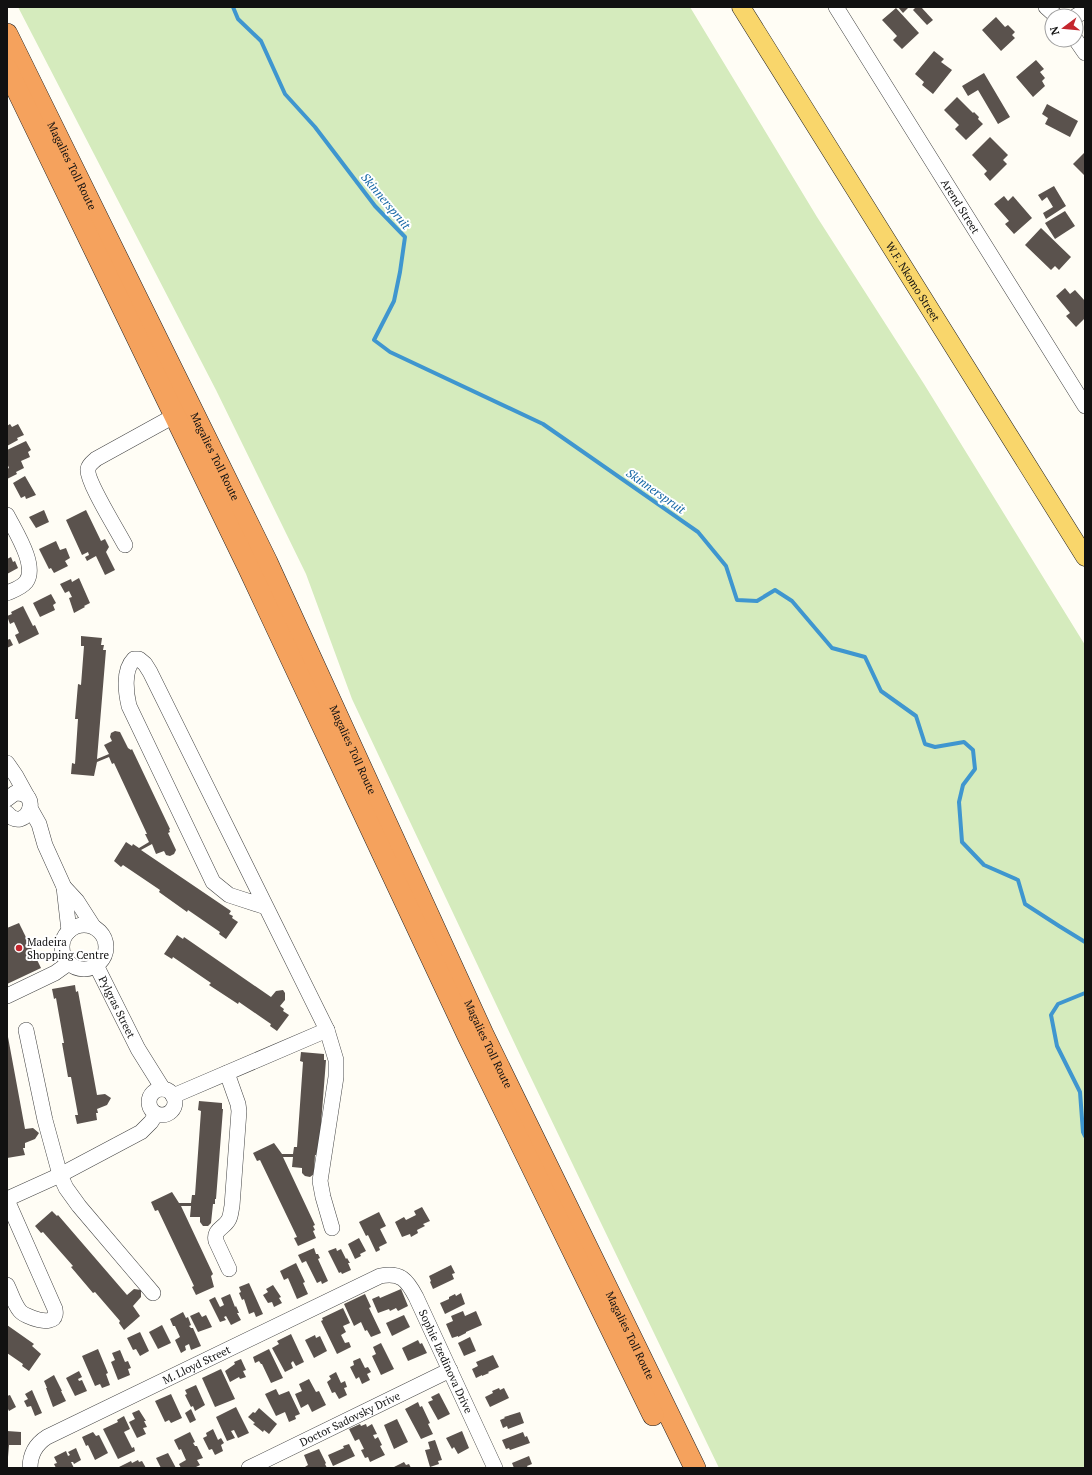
<svg xmlns="http://www.w3.org/2000/svg" width="1092" height="1475" font-family="'PT Serif',serif">
<style>
.green{fill:#d5ebbd}
.lines{fill:none;stroke-linecap:round;stroke-linejoin:round}
.stream{stroke:#3f96cf;stroke-width:4}
.building{fill:#5a524d}
.minor-casing{stroke:#444;stroke-width:16}
.major-casing{stroke:#222;stroke-width:19}
.highway-casing{stroke:#222;stroke-width:22}
.minor{stroke:#fff;stroke-width:15}
.major{stroke:#f9d66b;stroke-width:18}
.highway{stroke:#f5a25d;stroke-width:21}
.poi-dot{fill:#c4262e;stroke:#fff;stroke-width:1.5}
.labels{text-anchor:middle;dominant-baseline:central;stroke-width:4;stroke-linejoin:round;paint-order:stroke}
.street-label{font-size:11px;fill:#111;stroke:#fff}
.poi-label{font-size:11px;fill:#111;stroke:#fff;text-anchor:start}
.water-label{font-size:12px;font-style:italic;fill:#1768a6;stroke:#fff}
</style>
<rect width="100%" height="100%" fill="#fffdf5"/>
<polygon class="green" points="18,7 690,7 817,217 924,384 1085,645 1085,1468 719,1468 521,1057 352,699 306,574 216,390"/>
<g class="lines">
<g class="stream">
<polyline points="233,7 238,19 261,41 285,94 315,127 375,206 405,237 400,272 394,301 374,340 390,352 543,424 698,532 726,566 737,600 757,601 775,590 792,601 832,648 865,657 881,691 916,716 925,744 935,747 964,742 973,750 975,769 963,785 959,802 962,842 984,865 1018,880 1025,904 1059,926 1085,942"/>
<polyline points="1085,993 1058,1004 1051,1015 1057,1046 1080,1092 1083,1132 1085,1136"/>
</g>
</g>
<g class="building">
<polygon points="898,7 909,7 903,13"/>
<polygon points="916,7 921,7 933,20 927,25 913,10"/>
<polygon points="896,8 919,33 902,49 893,40 897,36 882,20"/>
<polygon points="996,17 1005,27 1008,25 1015,32 1012,35 1015,38 1001,51 982,30"/>
<polygon points="934,51 944,59 941,62 952,70 933,94 922,85 924,82 915,74"/>
<polygon points="1036,60 1044,69 1040,72 1045,78 1042,81 1045,86 1033,97 1016,77"/>
<polygon points="984,73 1010,117 998,124 978,90 968,96 962,86"/>
<polygon points="957,97 973,113 974,112 979,117 978,119 983,124 966,140 955,129 959,125 944,110"/>
<polygon points="1047,104 1078,121 1070,137 1045,124 1048,118 1042,114"/>
<polygon points="990,137 1008,155 1003,160 1007,164 990,181 984,174 987,171 972,155"/>
<polygon points="1085,152 1085,176 1073,164"/>
<polygon points="1054,186 1066,206 1046,219 1043,213 1053,207 1047,197 1042,201 1038,195"/>
<polygon points="1004,196 1008,201 1013,196 1032,218 1014,234 1005,224 1009,221 994,204"/>
<polygon points="1065,211 1075,226 1055,239 1045,223"/>
<polygon points="1041,228 1071,257 1059,270 1055,266 1051,270 1025,245"/>
<polygon points="1065,288 1070,294 1075,290 1085,301 1085,318 1076,327 1066,316 1070,313 1056,296"/>
<polygon points="10,424 12,427 18,424 24,435 17,438 18,440 7,446 7,426"/>
<polygon points="26,441 31,450 28,452 30,457 21,461 24,468 16,472 17,474 7,479 7,469 9,468 7,463 7,450"/>
<polygon points="25,476 36,495 26,499 25,496 21,498 13,483"/>
<polygon points="44,510 49,522 36,528 29,517"/>
<polygon points="86,510 101,541 105,539 109,547 106,552 115,570 105,575 96,556 87,561 85,557 89,555 88,552 82,555 66,520"/>
<polygon points="56,541 60,550 66,548 70,558 65,561 68,566 54,573 51,568 49,569 39,549"/>
<polygon points="11,557 13,562 15,561 18,568 7,574 7,559"/>
<polygon points="79,578 90,603 84,606 85,607 74,613 69,598 72,597 69,591 65,593 60,584 71,579 72,582"/>
<polygon points="51,594 56,603 53,605 55,610 40,617 33,603"/>
<polygon points="23,606 33,626 35,625 39,634 19,644 15,635 19,633 14,622 10,624 7,616 12,614 11,612"/>
<polygon points="81,636 102,638 101,645 104,645 103,650 106,650 97,759 109,754 104,745 112,741 110,737 111,733 115,731 120,732 128,748 131,750 132,749 170,829 169,830 170,832 168,833 176,850 174,854 170,856 166,855 164,851 156,854 152,844 141,850 231,911 229,914 233,916 232,918 238,922 226,939 219,934 220,932 188,910 187,912 159,892 160,890 123,865 121,867 114,861 126,842 132,846 133,844 139,848 149,842 145,834 147,834 114,763 112,764 109,757 97,762 94,776 71,774 72,763 75,764 78,719 75,719 78,684 81,685 84,646 81,646"/>
<polygon points="10,639 13,645 7,648 7,640"/>
<polygon points="19,923 41,968 7,984 7,928"/>
<polygon points="177,935 183,939 184,937 271,997 276,991 283,990 285,993 285,1000 280,1006 284,1009 283,1011 289,1015 277,1031 270,1026 271,1024 239,1002 238,1004 209,985 211,983 173,957 172,959 164,954"/>
<polygon points="75,985 76,992 78,991 97,1095 105,1094 111,1098 107,1105 97,1109 98,1113 96,1113 97,1120 77,1124 75,1115 78,1115 71,1077 68,1077 62,1043 64,1043 56,998 54,999 52,989"/>
<polygon points="8,1037 25,1129 33,1128 39,1133 35,1139 25,1143 25,1148 23,1148 25,1155 7,1158"/>
<polygon points="301,1052 324,1054 324,1060 326,1060 319,1150 317,1155 315,1155 314,1174 310,1177 305,1176 302,1173 302,1168 292,1167 293,1157 283,1157 315,1225 313,1226 315,1230 313,1231 316,1238 298,1246 294,1238 297,1237 260,1160 257,1161 253,1153 274,1143 282,1154 293,1154 294,1147 297,1147 303,1062 300,1061"/>
<polygon points="199,1101 222,1103 222,1109 223,1109 216,1199 215,1199 215,1204 213,1204 211,1223 208,1226 203,1226 200,1222 200,1217 190,1217 191,1206 181,1206 213,1274 211,1276 214,1287 196,1295 192,1287 194,1286 158,1210 155,1211 151,1202 172,1192 179,1203 191,1203 192,1195 195,1195 201,1111 198,1110"/>
<polygon points="422,1207 430,1221 423,1224 425,1226 417,1230 418,1233 411,1237 410,1234 402,1237 395,1222 404,1217 406,1220 416,1215 414,1211"/>
<polygon points="52,1211 57,1216 58,1215 127,1295 134,1289 141,1290 141,1297 133,1306 140,1316 124,1330 119,1323 120,1321 95,1292 93,1293 71,1267 73,1266 43,1232 41,1233 35,1226"/>
<polygon points="379,1212 386,1226 380,1229 387,1243 379,1247 380,1250 376,1252 368,1235 366,1236 359,1222"/>
<polygon points="359,1238 366,1251 360,1254 361,1256 355,1259 348,1244"/>
<polygon points="314,1248 316,1254 318,1254 320,1258 318,1259 328,1281 322,1284 321,1281 317,1283 306,1261 302,1263 298,1255"/>
<polygon points="336,1248 337,1251 341,1249 346,1259 347,1258 350,1263 348,1263 351,1270 342,1274 341,1272 339,1273 328,1251"/>
<polygon points="296,1263 305,1282 303,1283 308,1294 297,1299 288,1278 284,1280 280,1271"/>
<polygon points="451,1265 455,1273 452,1274 454,1279 433,1289 430,1282 431,1281 429,1276"/>
<polygon points="249,1283 263,1314 256,1317 254,1312 249,1314 244,1299 242,1300 239,1293 241,1292 239,1287"/>
<polygon points="273,1285 281,1297 279,1298 282,1303 274,1307 272,1302 268,1303 263,1295 268,1292 266,1289"/>
<polygon points="401,1289 408,1306 398,1311 396,1308 390,1311 389,1309 378,1313 372,1299 379,1296 380,1298"/>
<polygon points="461,1293 465,1304 445,1314 440,1303 449,1299 449,1297 455,1294 456,1296"/>
<polygon points="230,1294 235,1307 236,1306 239,1313 237,1313 241,1320 231,1325 226,1316 224,1317 226,1320 220,1322 209,1300 215,1297 220,1307 224,1305 221,1298"/>
<polygon points="365,1294 371,1307 369,1308 381,1333 371,1337 367,1330 365,1331 361,1322 354,1326 344,1304"/>
<polygon points="343,1308 350,1323 343,1326 346,1332 341,1335 345,1343 349,1342 351,1347 337,1354 321,1321 323,1320 322,1318"/>
<polygon points="463,1311 465,1316 476,1311 482,1325 466,1332 466,1333 458,1337 458,1336 452,1338 446,1324 453,1321 451,1316"/>
<polygon points="183,1312 186,1318 188,1317 191,1325 189,1326 191,1328 193,1328 201,1346 191,1350 189,1344 185,1346 186,1350 181,1353 175,1340 180,1337 175,1326 173,1326 170,1319"/>
<polygon points="199,1312 202,1317 206,1315 212,1327 198,1332 190,1316"/>
<polygon points="404,1315 410,1327 392,1336 386,1323"/>
<polygon points="7,1325 34,1344 32,1346 41,1354 29,1371 22,1366 23,1364 7,1353"/>
<polygon points="162,1325 171,1343 158,1349 149,1332"/>
<polygon points="140,1332 149,1351 140,1356 136,1349 133,1350 127,1338"/>
<polygon points="291,1334 304,1362 296,1366 293,1361 291,1363 293,1368 285,1372 272,1348 279,1344 277,1341"/>
<polygon points="315,1335 316,1338 320,1336 327,1351 314,1358 305,1340"/>
<polygon points="470,1337 476,1351 464,1356 458,1343"/>
<polygon points="418,1340 420,1344 422,1343 427,1353 408,1361 402,1348"/>
<polygon points="381,1343 394,1369 381,1375 372,1356 376,1354 373,1347"/>
<polygon points="98,1349 108,1373 106,1374 110,1385 102,1388 100,1384 95,1386 82,1356"/>
<polygon points="269,1349 283,1378 271,1383 262,1364 261,1364 259,1361 255,1363 253,1357"/>
<polygon points="120,1350 125,1362 128,1361 131,1368 128,1369 130,1375 118,1380 111,1362 115,1360 112,1353"/>
<polygon points="493,1355 499,1367 488,1372 489,1373 482,1376 482,1375 476,1378 472,1369 478,1366 476,1362"/>
<polygon points="360,1358 365,1368 368,1367 371,1372 367,1374 370,1380 362,1384 359,1377 356,1379 350,1367 354,1365 353,1361"/>
<polygon points="241,1359 246,1370 243,1371 246,1377 240,1379 239,1377 230,1382 225,1371 235,1364 234,1362"/>
<polygon points="221,1369 235,1399 215,1407 202,1378"/>
<polygon points="79,1371 82,1377 78,1379 79,1381 82,1380 87,1391 75,1396 66,1378"/>
<polygon points="336,1372 341,1383 345,1381 347,1387 344,1388 347,1395 339,1399 335,1392 332,1393 327,1382 331,1379 329,1376"/>
<polygon points="54,1375 62,1391 61,1391 66,1401 53,1407 46,1388 47,1388 44,1381"/>
<polygon points="309,1379 316,1392 319,1391 326,1405 312,1412 308,1404 301,1408 295,1394 302,1391 299,1384"/>
<polygon points="196,1385 205,1405 195,1411 193,1406 191,1407 185,1395 187,1394 185,1390"/>
<polygon points="499,1388 500,1390 504,1388 509,1398 490,1407 485,1397 493,1393 492,1391"/>
<polygon points="276,1389 279,1395 289,1391 300,1414 295,1416 296,1419 289,1422 285,1412 276,1416 265,1394"/>
<polygon points="32,1390 42,1413 35,1416 31,1406 27,1407 24,1401 28,1399 25,1394"/>
<polygon points="439,1393 450,1414 438,1420 428,1402 433,1400 431,1397"/>
<polygon points="171,1394 182,1418 171,1423 169,1420 165,1422 155,1401"/>
<polygon points="10,1395 16,1407 9,1411 8,1409 7,1410 7,1396"/>
<polygon points="418,1402 420,1407 422,1406 430,1423 428,1424 433,1434 421,1439 405,1409"/>
<polygon points="236,1407 249,1433 238,1438 234,1430 231,1431 235,1438 227,1441 216,1417"/>
<polygon points="259,1408 277,1424 269,1434 264,1430 263,1432 253,1424 255,1423 248,1417 253,1412 255,1413"/>
<polygon points="191,1409 196,1420 190,1423 185,1413"/>
<polygon points="139,1410 146,1421 144,1421 147,1427 143,1428 146,1434 137,1438 129,1422 135,1419 132,1413"/>
<polygon points="520,1412 524,1423 508,1429 507,1426 503,1428 500,1420 505,1418 504,1417"/>
<polygon points="124,1416 130,1429 124,1432 132,1448 134,1447 135,1451 118,1459 103,1429 118,1422 117,1420"/>
<polygon points="397,1419 408,1442 394,1449 384,1425"/>
<polygon points="360,1424 361,1426 366,1424 367,1427 372,1424 377,1434 373,1435 375,1439 378,1437 382,1445 380,1446 385,1455 370,1462 368,1457 365,1458 361,1450 364,1449 359,1439 355,1441 349,1429"/>
<polygon points="213,1429 218,1440 221,1438 224,1443 221,1445 223,1451 215,1455 212,1449 209,1450 203,1438 207,1436 206,1433"/>
<polygon points="7,1431 21,1432 21,1445 9,1445 8,1457 7,1457"/>
<polygon points="462,1431 469,1448 458,1454 454,1447 452,1449 446,1438"/>
<polygon points="93,1432 96,1436 99,1435 108,1453 95,1460 88,1445 86,1446 82,1437"/>
<polygon points="190,1432 195,1442 193,1443 195,1446 197,1446 203,1458 197,1460 200,1465 194,1468 181,1468 179,1464 186,1460 181,1449 179,1450 174,1440"/>
<polygon points="523,1432 525,1437 527,1436 530,1443 510,1450 509,1448 506,1449 502,1440"/>
<polygon points="435,1440 442,1460 438,1461 439,1464 430,1467 425,1450 430,1449 428,1442"/>
<polygon points="349,1444 355,1456 333,1466 328,1455 344,1448 343,1446"/>
<polygon points="76,1448 81,1460 74,1464 73,1462 71,1462 74,1468 56,1468 54,1464 57,1463 54,1457 66,1451 68,1456 70,1455 68,1452"/>
<polygon points="319,1449 326,1463 325,1464 327,1468 306,1468 305,1467 308,1465 304,1455"/>
<polygon points="168,1453 176,1468 161,1468 156,1458"/>
<polygon points="529,1456 532,1464 527,1466 528,1468 514,1468 512,1463"/>
<polygon points="138,1460 139,1462 142,1461 146,1468 117,1468 131,1461 132,1463"/>
<polygon points="404,1462 406,1465 409,1464 411,1468 395,1468 394,1467"/>
</g>
<g class="lines">
<defs>
<g id="minor">
<path id="s1" d="M836,7l249,399"/>
<polyline points="1046,7 1056,16"/>
<polyline points="1076,16 1085,11"/>
<polyline points="1076,40 1085,53"/>
<path d="M7,515c8,16 31,51 19,67 -5,6 -12,8 -19,11"/>
<path d="M125,545c-7,-14 -39,-64 -37,-76 1,-5 5,-7 8,-10l78,-43"/>
<polyline points="7,763 16,776 27,796"/>
<path d="M7,799l8,-6c29,-2 11,42 -8,20"/>
<polyline points="30,808 39,824 45,845 64,887 77,901 93,926"/>
<polyline points="64,887 69,931"/>
<path d="M266,907l-37,-12 -16,-13 -84,-176c-3,-13 -6,-36 5,-47h5l6,5 5,8 177,358 9,30v17l-16,104 3,16 9,31"/>
<circle cx="84" cy="947" r="22"/>
<path id="s2" d="M96,965l42,84 25,40"/>
<polyline points="7,996 55,973 69,963"/>
<polyline points="26,1030 45,1120 60,1175 66,1188 79,1206 153,1293"/>
<path d="M227,1073l11,31 1,7 -7,95c-1,4 -1,9 -3,13 -4,9 -16,10 -13,22l13,28"/>
<circle cx="162" cy="1102" r="13"/>
<polyline points="173,1096 327,1030"/>
<polyline points="7,1199 60,1175 141,1132 151,1122 156,1114"/>
<path d="M7,1200l48,109c0,2 1,4 0,6 -2,12 -30,2 -35,-4 -6,-7 -9,-18 -13,-26"/>
<path id="s3" d="M30,1468c0,-14 6,-24 17,-31l333,-161c21,-4 27,4 36,21l79,171"/>
<path id="s4" d="M249,1468l201,-98"/>
</g>
<g id="major">
<path id="s5" d="M741,7l344,550"/>
</g>
<g id="highway">
<path id="s6" d="M7,34l260,528 216,472 212,434"/>
<polyline points="7,69 249,569 468,1036 653,1415"/>
</g>
</defs>
<use href="#minor" class="minor-casing"/>
<use href="#major" class="major-casing"/>
<use href="#highway" class="highway-casing"/>
<use href="#minor" class="minor"/>
<use href="#major" class="major"/>
<use href="#highway" class="highway"/>
</g>
<circle class="poi-dot" cx="19" cy="948" r="4"/>
<g class="labels">
<g class="street-label">
<text stroke="none"><textPath href="#s6" startOffset="147">Magalies Toll Route</textPath></text>
<text stroke="none"><textPath href="#s1" startOffset="235">Arend Street</textPath></text>
<text stroke="none"><textPath href="#s5" startOffset="324">W.F. Nkomo Street</textPath></text>
<text stroke="none"><textPath href="#s6" startOffset="471">Magalies Toll Route</textPath></text>
<text stroke="none"><textPath href="#s6" startOffset="795">Magalies Toll Route</textPath></text>
<text stroke="none"><textPath href="#s2" startOffset="47">Pylgras Street</textPath></text>
<text stroke="none"><textPath href="#s6" startOffset="1119">Magalies Toll Route</textPath></text>
<text stroke="none"><textPath href="#s6" startOffset="1443">Magalies Toll Route</textPath></text>
<text stroke="none"><textPath href="#s3" startOffset="524">Sophie Izedinova Drive</textPath></text>
<text stroke="none"><textPath href="#s3" startOffset="203">M. Lloyd Street</textPath></text>
<text stroke="none"><textPath href="#s4" startOffset="112">Doctor Sadovsky Drive</textPath></text>
</g>
<g class="poi-label">
<text x="27" y="942">Madeira<tspan x="27" dy="13">Shopping Centre</tspan></text>
</g>
<g class="water-label">
<text transform="translate(386 201) rotate(50)">Skinnerspruit</text>
<text transform="translate(656 491) rotate(35)">Skinnerspruit</text>
</g>
</g>
<rect width="1092" height="1475" fill="none" stroke="#111111" stroke-width="16"/>
<g transform="translate(1064 28) rotate(254)"><circle r="19" fill="#ffffff" stroke="#a0a0a0"/>
<path d="M0-3L7 15L0 10L-7 15Z" fill="#c4262e"/>
<text y="-6" font-size="11" font-weight="bold" text-anchor="middle" fill="#111111">N</text>
</g>
</svg>
